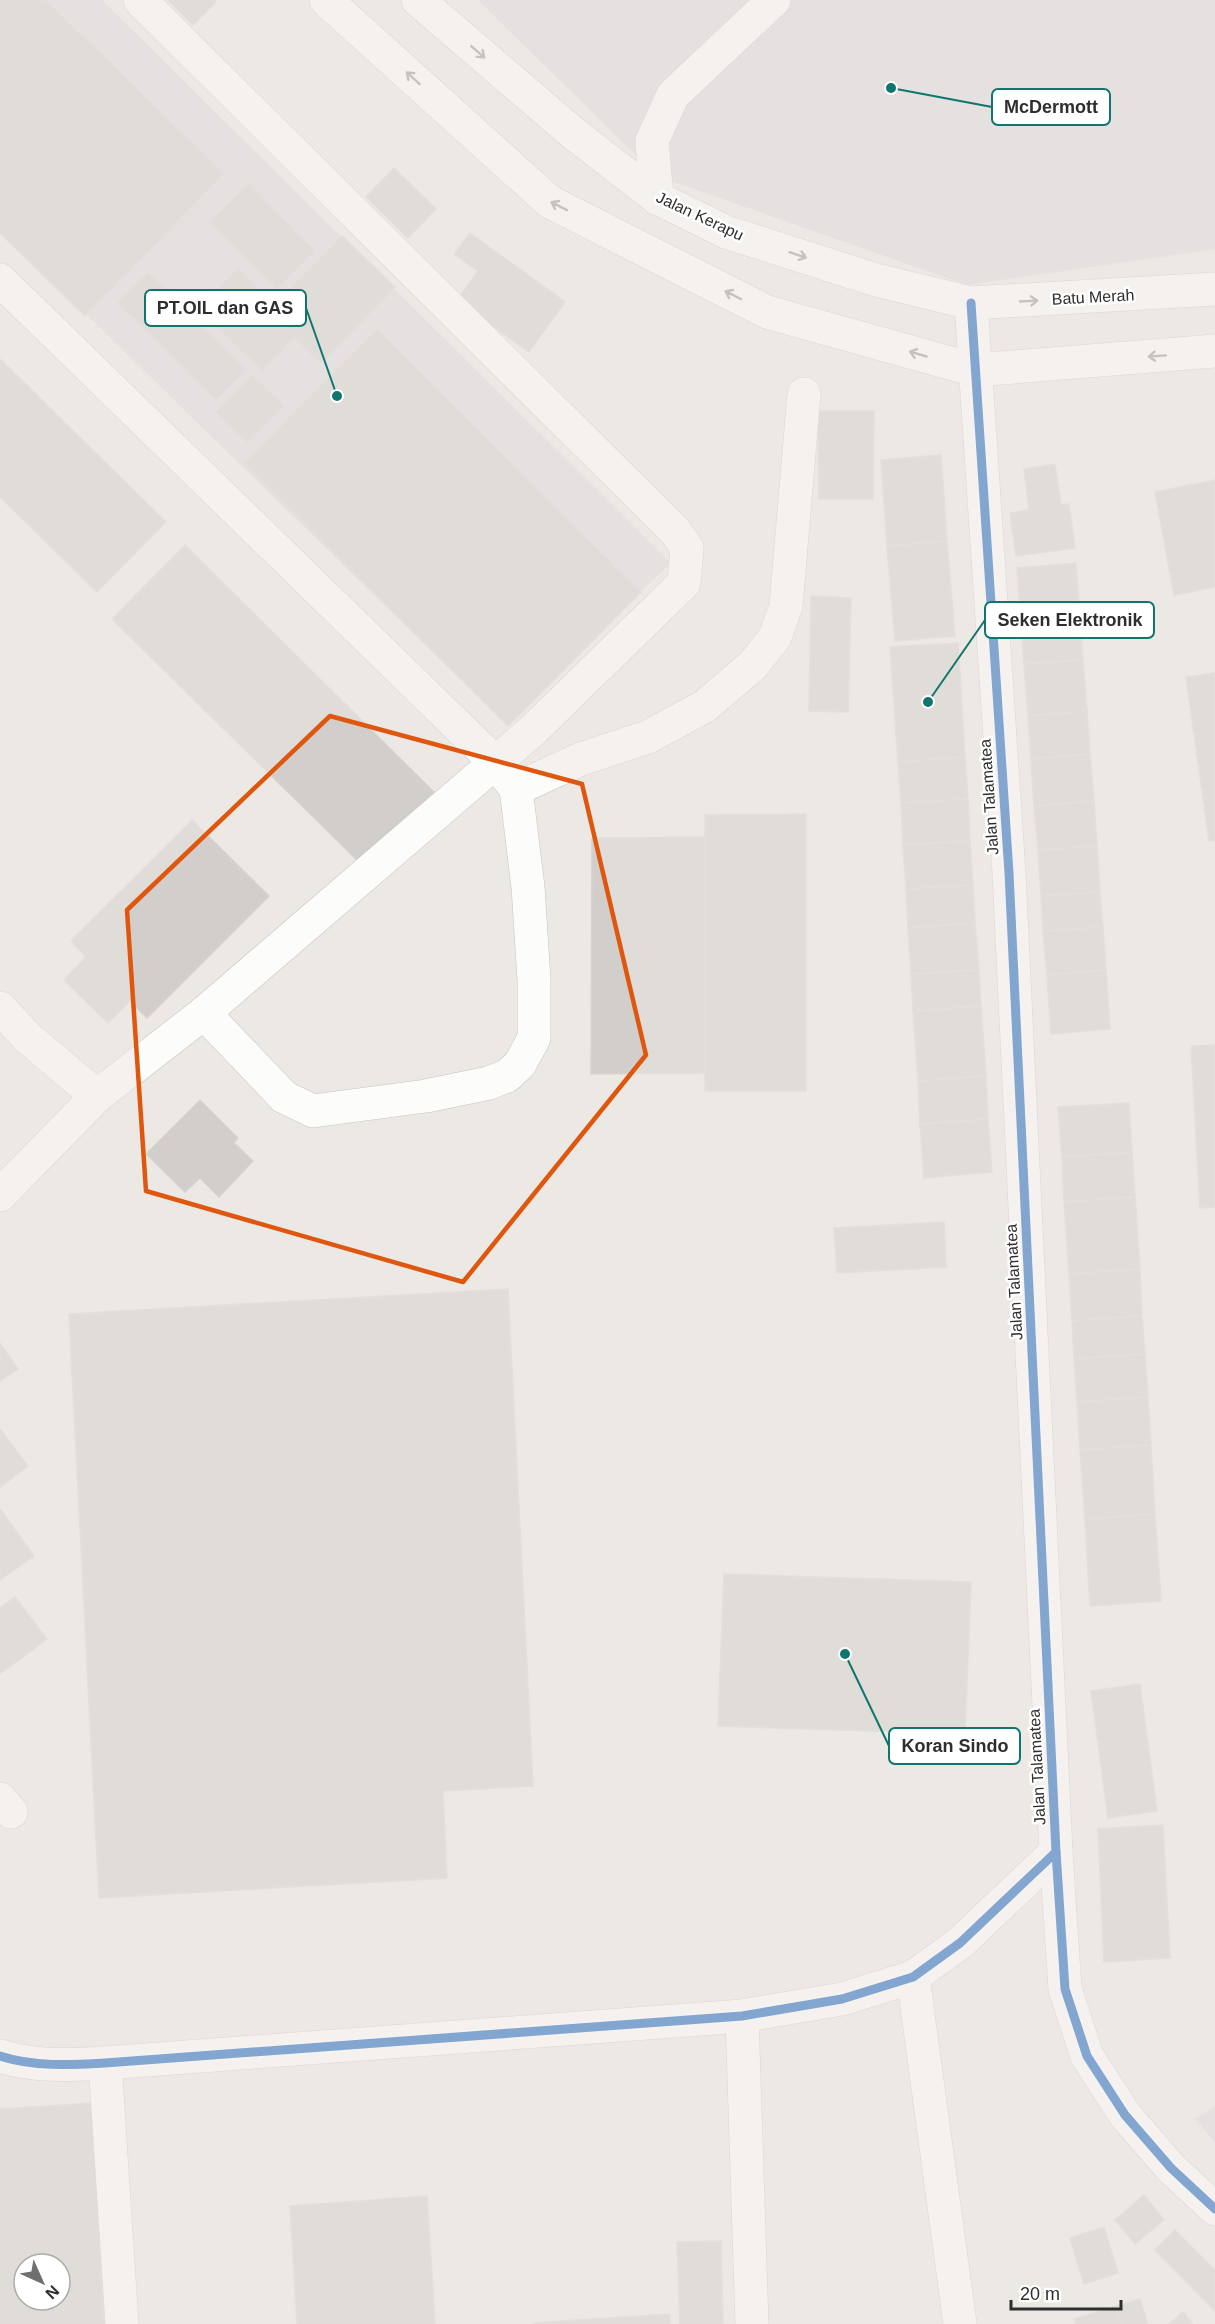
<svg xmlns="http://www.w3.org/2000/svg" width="1215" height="2324" font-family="Helvetica,sans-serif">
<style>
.industrial{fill:#dcd9db}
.building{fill:#d1cecb;stroke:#d7d4d0;stroke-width:1.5;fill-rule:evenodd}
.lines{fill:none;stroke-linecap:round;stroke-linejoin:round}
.minor-casing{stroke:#c5c4c5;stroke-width:34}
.minor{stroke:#fcfcfb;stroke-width:33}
.cycleway-casing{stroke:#fff;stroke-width:13}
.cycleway{stroke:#0057b8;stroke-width:9}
.oneway{stroke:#959594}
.marked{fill:none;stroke:#df570e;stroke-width:4.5;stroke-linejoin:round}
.labels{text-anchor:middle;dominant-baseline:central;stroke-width:5;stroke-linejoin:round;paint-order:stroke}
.street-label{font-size:16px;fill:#2e2e2e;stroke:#fff}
.leader{fill:none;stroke:#0f766e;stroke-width:2}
.callout-dot{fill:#0f766e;stroke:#fff;stroke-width:2}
.callout{fill:#fff;stroke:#0f766e;stroke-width:2}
.callout-label{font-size:18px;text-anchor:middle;font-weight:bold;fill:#2e2e2e}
</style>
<rect width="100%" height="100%" fill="#ece8e4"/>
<g class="industrial">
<polygon points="0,0 102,0 671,563 502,720 0,230"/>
<polygon points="478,0 1215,0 1215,249 967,285 657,176"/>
<polygon points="1215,2106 1215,2142 1195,2119"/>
</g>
<g class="building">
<polygon points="0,0 46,0 224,174 85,316 0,233"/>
<polygon points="168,0 214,0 216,2 193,25"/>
<polygon points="394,168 436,209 408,238 366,197"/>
<polygon points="249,184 315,251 277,290 210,222"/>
<polygon points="470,233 565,302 529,352 457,300 478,271 454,254"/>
<polygon points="342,236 395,287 321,363 268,311"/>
<polygon points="238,268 265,295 258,302 295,337 262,371 198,308"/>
<polygon points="148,272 246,370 216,400 118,303"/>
<polygon points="377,329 641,592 508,726 244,463"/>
<polygon points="0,359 166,522 97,592 0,497"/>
<polygon points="252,375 284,405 247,442 216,412"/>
<polygon points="818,411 874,411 873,499 819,499"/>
<polygon points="941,455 947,541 887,546 881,460"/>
<polygon points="1055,464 1061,505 1069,504 1075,548 1016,556 1010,513 1029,510 1024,469"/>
<polygon points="1215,480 1215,587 1174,595 1155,492"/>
<polygon points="947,541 955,636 895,641 887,546"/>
<polygon points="185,545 434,792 362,865 112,619"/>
<polygon points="1076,563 1083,660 1024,664 1017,568"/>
<polygon points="811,596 851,598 848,712 809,711"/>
<polygon points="958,643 965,757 898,762 890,647"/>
<polygon points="1083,660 1087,711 1028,716 1024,664"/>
<polygon points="1215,673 1215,840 1209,841 1186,677"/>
<polygon points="1087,711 1090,754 1031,759 1028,716"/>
<polygon points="1090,754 1094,801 1034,806 1031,759"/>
<polygon points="965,757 968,799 901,803 898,762"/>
<polygon points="968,799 970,841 903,845 901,803"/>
<polygon points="1094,801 1097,846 1038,850 1034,806"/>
<polygon points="806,814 806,1091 705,1091 705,815"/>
<polygon points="192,820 269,896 147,1018 130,1001 108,1023 64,980 86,957 71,941"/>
<polygon points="705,837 704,1073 591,1074 592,838"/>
<polygon points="970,841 973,885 906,889 903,845"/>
<polygon points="1097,846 1100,892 1041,896 1038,850"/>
<polygon points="973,885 975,923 908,928 906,889"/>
<polygon points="1100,892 1103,927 1043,931 1041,896"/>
<polygon points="975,923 979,970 911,974 908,928"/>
<polygon points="1103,927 1106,970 1047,975 1043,931"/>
<polygon points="979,970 981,1006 913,1011 911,974"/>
<polygon points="1106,970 1110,1029 1051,1034 1047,975"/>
<polygon points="981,1006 986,1076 918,1081 913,1011"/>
<polygon points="1215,1045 1215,1207 1200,1208 1191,1046"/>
<polygon points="986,1076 988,1119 920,1124 918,1081"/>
<polygon points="200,1100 238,1138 234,1143 253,1161 219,1197 200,1178 185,1192 146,1154"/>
<polygon points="1129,1103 1132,1152 1062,1157 1058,1107"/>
<polygon points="988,1119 992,1172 924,1178 920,1124"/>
<polygon points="1132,1152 1135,1197 1064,1202 1062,1157"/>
<polygon points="1135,1197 1140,1269 1069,1274 1064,1202"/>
<polygon points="944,1222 946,1267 837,1273 834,1228"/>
<polygon points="1140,1269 1142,1316 1072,1321 1069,1274"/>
<polygon points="508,1289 533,1786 443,1791 447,1878 99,1898 69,1314"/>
<polygon points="1142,1316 1145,1354 1074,1359 1072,1321"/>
<polygon points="0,1343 18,1369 0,1381"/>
<polygon points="1145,1354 1148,1397 1077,1402 1074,1359"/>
<polygon points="1148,1397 1151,1445 1080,1450 1077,1402"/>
<polygon points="0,1429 28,1466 0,1487"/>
<polygon points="1151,1445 1155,1514 1085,1519 1080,1450"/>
<polygon points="1,1510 34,1556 0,1580 0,1511"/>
<polygon points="1155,1514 1161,1601 1090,1606 1085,1519"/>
<polygon points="724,1574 971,1582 965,1734 718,1726"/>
<polygon points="15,1597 47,1639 0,1674 0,1608"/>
<polygon points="1140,1684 1157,1811 1108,1818 1091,1691"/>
<polygon points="1163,1825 1170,1958 1104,1962 1098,1829"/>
<path d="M92,2103l12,221h-104v-215zM24,2264h36v36h-36z"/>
<polygon points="1144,2195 1164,2220 1135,2244 1115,2220"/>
<polygon points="427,2196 435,2324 297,2324 290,2206"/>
<polygon points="1104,2227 1118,2273 1084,2284 1070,2238"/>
<polygon points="1175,2230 1215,2270 1215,2311 1155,2250"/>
<polygon points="721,2241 723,2324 680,2324 677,2242"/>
<polygon points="1140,2299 1148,2324 1122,2324 1117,2306"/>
<polygon points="1117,2306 1122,2324 1076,2324 1074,2319"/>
<polygon points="1183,2312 1193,2324 1169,2324"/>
<polygon points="670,2314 670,2324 535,2324 534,2323"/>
</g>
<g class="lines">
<defs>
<g id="minor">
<polyline points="326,0 550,202 767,312 975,370 1215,351"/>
<polyline points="418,0 573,133 657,198 726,232 876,280 971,303 1215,289"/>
<polyline points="657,198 652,141 673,95 774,0"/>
<polyline points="0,280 496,763 516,789 528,887 534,980 534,1038 520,1064 507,1076 489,1083 426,1096 313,1111 284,1097 204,1013"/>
<polyline points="971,303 1009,873 1056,1852 1065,1989 1087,2056 1125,2115 1171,2168 1215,2209"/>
<polyline points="516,789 581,759 648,737 705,706 753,665 775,637 786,606 804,394"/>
<polyline points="0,1008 28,1038 97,1096"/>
<polyline points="0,1195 97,1096 204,1013 532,731 684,583 687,548 675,531 140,0"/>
<polyline points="0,1799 11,1812"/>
<polyline points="913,1977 960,2324"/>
<polyline points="742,2016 752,2324"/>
<path d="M0,2056c34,11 70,9 105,7l637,-47 100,-17 71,-22 47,-34 96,-91"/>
<polyline points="105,2063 122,2324"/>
</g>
</defs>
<use href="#minor" class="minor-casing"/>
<use href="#minor" class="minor"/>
<defs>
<g id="cycleway">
<polyline points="971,303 1009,873 1056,1852 1065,1989 1087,2056 1125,2115 1171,2168 1215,2209"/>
<path d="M0,2056c34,11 70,9 105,7l637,-47 100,-17 71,-22 47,-34 96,-91"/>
</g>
</defs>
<use href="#cycleway" class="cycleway-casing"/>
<use href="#cycleway" class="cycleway"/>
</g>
<defs><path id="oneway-shaft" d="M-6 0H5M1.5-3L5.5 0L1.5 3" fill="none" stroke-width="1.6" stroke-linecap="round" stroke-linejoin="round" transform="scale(1.5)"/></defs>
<g class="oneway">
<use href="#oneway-shaft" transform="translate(478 52) rotate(41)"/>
<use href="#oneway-shaft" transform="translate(413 78) rotate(-138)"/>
<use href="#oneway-shaft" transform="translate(559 206) rotate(-153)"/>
<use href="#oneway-shaft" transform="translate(798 255) rotate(18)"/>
<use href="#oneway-shaft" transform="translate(733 295) rotate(-153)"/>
<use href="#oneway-shaft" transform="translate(1029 301) rotate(-3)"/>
<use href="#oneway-shaft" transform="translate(918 354) rotate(-164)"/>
<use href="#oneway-shaft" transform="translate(1157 356) rotate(176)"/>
</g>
<path d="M0 0H1215V2324H0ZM330,716l252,68 64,271 -183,227 -317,-91 -19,-281z" fill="#ece8e4" fill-opacity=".55" fill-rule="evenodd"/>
<path class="marked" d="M330,716l252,68 64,271 -183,227 -317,-91 -19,-281z"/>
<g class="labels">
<g class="street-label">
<text transform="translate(700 216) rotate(25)">Jalan Kerapu</text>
<text transform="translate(1093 297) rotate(-3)">Batu Merah</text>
<text transform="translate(989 797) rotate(-94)">Jalan Talamatea</text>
<text transform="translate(1014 1282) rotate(-93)">Jalan Talamatea</text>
<text transform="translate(1037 1767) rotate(-93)">Jalan Talamatea</text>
</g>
</g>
<path class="leader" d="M891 88L992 107M337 396L306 308M928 702L985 620M845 1654L889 1746"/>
<g class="callout-dot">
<circle cx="891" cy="88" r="6"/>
<circle cx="337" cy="396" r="6"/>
<circle cx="928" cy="702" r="6"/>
<circle cx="845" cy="1654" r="6"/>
</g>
<g class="callout">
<rect x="992" y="89" width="118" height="36" rx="6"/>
<rect x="145" y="290" width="161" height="36" rx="6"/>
<rect x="985" y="602" width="169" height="36" rx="6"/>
<rect x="889" y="1728" width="131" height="36" rx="6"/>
</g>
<g class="callout-label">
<text x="1051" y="113">McDermott</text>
<text x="225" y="314">PT.OIL dan GAS</text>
<text x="1070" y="626">Seken Elektronik</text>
<text x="955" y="1752">Koran Sindo</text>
</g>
<g transform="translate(42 2282) rotate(135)"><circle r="28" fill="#ffffff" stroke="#ababab" stroke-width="1.5"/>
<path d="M0-4.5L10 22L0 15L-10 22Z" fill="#706f6e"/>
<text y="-9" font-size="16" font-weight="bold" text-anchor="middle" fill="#2e2e2e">N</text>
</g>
<path d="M1011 2300v9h110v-9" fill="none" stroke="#2e2e2e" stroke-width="3"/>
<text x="1020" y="2300" font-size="18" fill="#2e2e2e" stroke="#ffffff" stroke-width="4.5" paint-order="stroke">20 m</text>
</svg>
